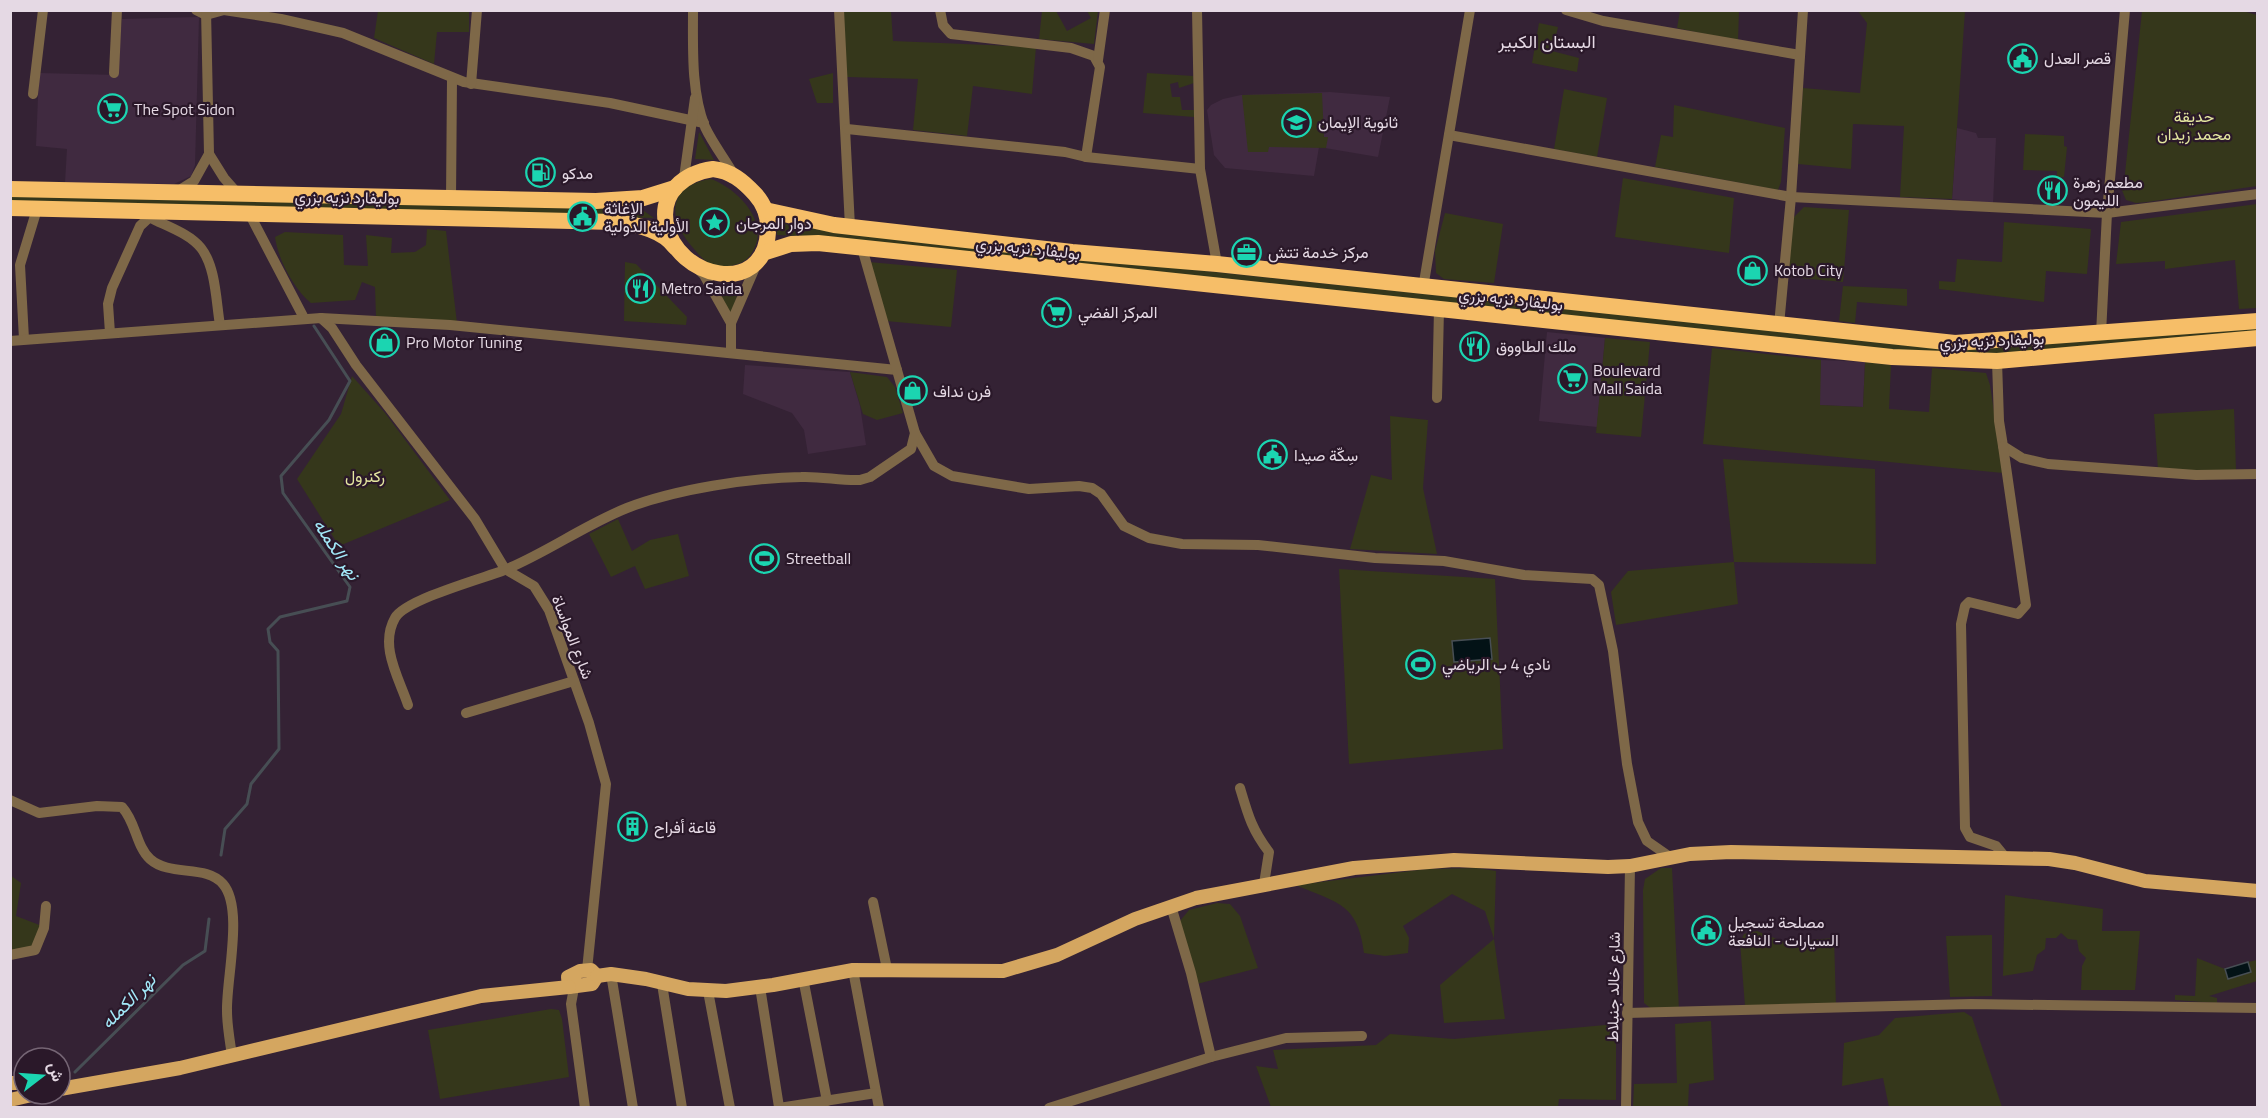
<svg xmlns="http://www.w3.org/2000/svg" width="2268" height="1118" font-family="'Titillium Web',Vazirmatn,sans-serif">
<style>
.built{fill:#402a40}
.green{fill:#35371b}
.water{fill:#031216;stroke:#474e54;stroke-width:1.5}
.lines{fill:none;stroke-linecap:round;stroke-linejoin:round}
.stream{stroke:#474e54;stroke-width:3}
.minor{stroke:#7e6848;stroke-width:10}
.major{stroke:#d4a660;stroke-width:14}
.highway{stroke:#f6be68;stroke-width:16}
.labels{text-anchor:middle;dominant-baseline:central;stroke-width:4.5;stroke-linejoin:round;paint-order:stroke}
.poi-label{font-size:16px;fill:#e5d9e4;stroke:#2a1829;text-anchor:start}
.park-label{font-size:16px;fill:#e4e7a0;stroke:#2a1829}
.street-label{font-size:16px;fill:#e5d9e4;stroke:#2a1829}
.neighbourhood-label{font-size:18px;fill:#e5d9e4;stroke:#2a1829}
.water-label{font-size:18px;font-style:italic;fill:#a3eafa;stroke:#2a1829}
</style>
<rect width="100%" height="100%" fill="#342234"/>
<g class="built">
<polygon points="199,17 195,165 191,176 174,184 65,183 67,149 36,146 39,73 117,75 122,19"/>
<polygon points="1330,92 1390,97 1378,157 1319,147 1314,176 1225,168 1214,155 1207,110 1211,105 1223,99 1241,95"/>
<polygon points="1957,128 1976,133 1978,138 1996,138 1993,204 1952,199"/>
<polygon points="1547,332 1605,338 1597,427 1539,421"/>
<polygon points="1821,360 1865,362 1863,407 1819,405"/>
<polygon points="745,365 850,372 860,406 866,445 808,454 804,430 792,413 743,394"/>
</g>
<g class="green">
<polygon points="2239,10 2257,15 2257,186 2147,202 2136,203 2126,200 2119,183 2124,183 2142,11"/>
<polygon points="378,11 469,11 469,32 437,32 434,64 374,38"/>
<polygon points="842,11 891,11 893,41 1036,47 1032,94 973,86 967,136 913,130 918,79 847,77"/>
<polygon points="1042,11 1056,11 1067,31 1091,18 1087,11 1098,11 1094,44 1039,39"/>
<polygon points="1680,11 1739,11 1738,41 1677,28"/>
<polygon points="1858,11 1965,11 1952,199 1900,197 1904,126 1853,124 1851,169 1798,164 1803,88 1860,93 1867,23"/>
<polygon points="1539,23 1558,27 1552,51 1579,58 1577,72 1532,63"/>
<polygon points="833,73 833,103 817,103 809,79"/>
<polygon points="1147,73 1193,76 1194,83 1179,88 1178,82 1170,84 1172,97 1180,97 1182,110 1194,110 1194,117 1143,113"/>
<polygon points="1564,89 1607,98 1597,157 1554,149"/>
<polygon points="1322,93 1324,137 1328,137 1326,148 1269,147 1268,152 1248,152 1242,95"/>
<polygon points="1674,105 1785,128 1781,182 1778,190 1655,167 1661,135 1673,137"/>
<polygon points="699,132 714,160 695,159"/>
<polygon points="2025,134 2064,136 2064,146 2067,147 2064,177 2057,177 2057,171 2023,170"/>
<polygon points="1623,178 1734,198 1729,253 1615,237"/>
<path d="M711,179c25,9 58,41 43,70 -4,8 -8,12 -16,15 -8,2 -15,5 -23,2 -8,-2 -15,-10 -21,-17 -26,-28 -29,-63 17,-70z"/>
<polygon points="11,194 634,209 644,211 654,218 11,203"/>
<polygon points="2257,204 2257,308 2239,309 2235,260 2165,269 2165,261 2116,264 2121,222"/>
<polygon points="1804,207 1849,210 1843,282 1789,277 1791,220"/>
<polygon points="1445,213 1503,224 1494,283 1444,279 1436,273 1435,251"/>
<polygon points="779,220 788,225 881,237 1902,344 2257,327 2257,333 2021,354 1951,356 802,236 777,235 776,221"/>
<polygon points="2004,222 2091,229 2087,274 2046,271 2044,302 1939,289 1939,281 1955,282 1957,259 2002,262"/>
<path d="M427,229l19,2 11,92 -81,-6 -1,-30 -13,-5 -7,18 -44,3c-18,-15 -33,-44 -36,-66l10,-5 58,3 1,30 24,1 -2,-31 26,3 -1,15 24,-1 11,-7z"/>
<polygon points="625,262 636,264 687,317 686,325 624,321"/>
<polygon points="869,262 957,270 951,327 886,321"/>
<polygon points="1843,286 1907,289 1907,306 1857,302 1855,323 1839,321"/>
<polygon points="740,287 731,314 717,290"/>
<polygon points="1605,338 1650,342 1641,437 1596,433"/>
<polygon points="1712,348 1821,360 1820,405 1863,407 1865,362 1891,365 1889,409 1929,412 1932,368 1986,373 1990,385 2003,473 1703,444"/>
<polygon points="850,372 887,377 895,387 903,413 877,420 863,414"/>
<polygon points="352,376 385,413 450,500 339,546 297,479 341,414"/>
<polygon points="2234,409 2236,470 2158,470 2154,414"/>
<polygon points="1390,416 1428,420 1423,488 1437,554 1350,549 1371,475 1392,480"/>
<polygon points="1723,459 1875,469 1876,564 1734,562 1738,604 1616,625 1611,592 1628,571 1734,562"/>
<polygon points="618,519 632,551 650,540 678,534 689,576 645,589 635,566 611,577 589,534"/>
<polygon points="1339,569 1495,579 1503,749 1349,764"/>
<path d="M1477,868l19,3 -2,68 11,80 -61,4 -4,-38 54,-46 -9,-28 -33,-17 -49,32 6,12 -1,15 -23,3 -21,-3c-6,-51 -28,-50 -68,-68l131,-16z"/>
<polygon points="1661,868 1672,868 1679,1010 1653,1010 1644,1003 1643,890 1645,879"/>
<polygon points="10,875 21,883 16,916 42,926 32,951 11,954"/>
<polygon points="2005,895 2103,909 2102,931 2140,931 2135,990 2081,990 2082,966 2086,958 2079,951 2077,940 2068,939 2061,933 2056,938 2046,938 2045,949 2037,955 2033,971 2003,976"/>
<polygon points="1217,903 1230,904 1240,916 1258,968 1197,984 1180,921 1189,910"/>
<polygon points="1757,931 1784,942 1834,938 1836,1005 1745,1006 1740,942 1744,934"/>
<polygon points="1992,935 1992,996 1950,997 1946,936"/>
<polygon points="2197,958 2225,969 2228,978 2251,972 2248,962 2257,960 2257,981 2209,996 2217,998 2217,1003 2175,1000 2175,995 2195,996"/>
<polygon points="551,1009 559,1010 562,1019 569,1077 440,1099 428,1030"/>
<polygon points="1964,1012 1972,1017 2002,1107 1889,1107 1883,1078 1842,1086 1844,1043 1879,1035 1895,1018"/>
<polygon points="1711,1021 1714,1080 1689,1084 1688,1107 1633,1107 1634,1084 1677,1083 1675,1024"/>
<polygon points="1616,1024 1616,1100 1559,1099 1558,1107 1271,1107 1256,1066 1278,1069 1273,1050 1376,1045 1390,1034 1454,1039"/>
</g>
<g class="water">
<polygon points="1490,638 1492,659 1454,662 1452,641"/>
<polygon points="2248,962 2251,972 2228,979 2225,969"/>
</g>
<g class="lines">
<g class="stream">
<polyline points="221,855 225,829 247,804 251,784 279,749 278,651 270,642 268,629 280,617 347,601 350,587 283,493 281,476 329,420 350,381 314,326"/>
<polyline points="75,1072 183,965 205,951 209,919"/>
</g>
<g class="minor">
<polyline points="196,10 206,15 224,10"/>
<polyline points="206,10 209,154 224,178 239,195"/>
<polyline points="224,10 281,19 343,33 464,82 610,103 704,123"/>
<path d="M693,10c0,38 -2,82 12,117 8,17 20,32 29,48"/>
<polyline points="839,10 850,227"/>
<polyline points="940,10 943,25 951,34 1071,48 1094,56 1100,67 1086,157"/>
<polyline points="1197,10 1200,169 1217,264"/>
<polyline points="1566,10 1603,21 1800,55"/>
<polyline points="1098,60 1105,10"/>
<polyline points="114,73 117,10"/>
<polyline points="471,84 477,10"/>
<polyline points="33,94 43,10"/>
<polyline points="847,129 1065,152 1086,157 1200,169"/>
<polyline points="1449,135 1791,197 2107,213 2258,194"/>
<polyline points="684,178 695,98"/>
<polyline points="178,191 194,181 209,154"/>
<polyline points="451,199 452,79"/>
<polyline points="249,213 304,318"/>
<path d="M149,217c17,9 40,16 52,31 15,19 15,54 19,77"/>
<polyline points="697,268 704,275 731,323"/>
<polyline points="1423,288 1470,10"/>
<polyline points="321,318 332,328 356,365 475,519 505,569 534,586 549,610 589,723 606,784 587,970"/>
<polyline points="1779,325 1791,197 1803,10"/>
<polyline points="110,333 108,304 112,288 140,226 154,213"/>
<polyline points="2101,334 2107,213 2125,10"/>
<polyline points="24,339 20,265 37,209"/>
<polyline points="10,341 321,318 450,325 897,370"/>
<polyline points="731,353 731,323 757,263"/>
<polyline points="1997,361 1999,421 2003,446 2022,458 2048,464 2196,475 2258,474"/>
<polyline points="1437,398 1439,309"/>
<polyline points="915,433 934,466 952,476 1029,489 1079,486 1092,488 1101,494 1124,526 1149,538 1182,544 1258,545 1375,558 1444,561 1524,575 1592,579 1599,585 1613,651 1627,764 1638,822 1647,841 1670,857"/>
<polyline points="2003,446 2026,605 2018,614 1969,602 1965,606 1961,624 1965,828 1970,837 1996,846 2005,857"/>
<path d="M408,705c-9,-27 -29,-59 -13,-87 10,-18 85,-39 107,-47 43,-17 82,-46 125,-63 49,-19 122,-30 174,-31 20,-1 40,4 59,3l10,-3 41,-28 4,-16 -53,-185"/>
<polyline points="466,713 574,681"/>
<path d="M1240,788c8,27 12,42 29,64l-5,32"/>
<path d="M10,800l29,13 58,-7 25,1c14,15 14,39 28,52 20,18 56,5 73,25 21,24 3,96 4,127 0,15 3,30 5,45"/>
<polyline points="873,902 887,969"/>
<polyline points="10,955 35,950 44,928 46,906"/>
<polyline points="853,970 879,1108"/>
<polyline points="611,974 633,1108"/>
<polyline points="803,978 827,1101"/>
<polyline points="662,984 682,1108"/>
<polyline points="760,987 779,1107"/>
<polyline points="574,988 571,1004 585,1108"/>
<polyline points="708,991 730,1108"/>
<polyline points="1627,1013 1971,1004 2258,1008"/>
<polyline points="1211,1057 1286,1038 1362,1036"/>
<polyline points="779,1108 876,1093"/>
<polyline points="1049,1108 1211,1057 1191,973 1171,906"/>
<polyline points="1626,1108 1630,866"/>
</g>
<g class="major">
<polygon points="591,970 597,976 592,984 569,987 568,977 580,971"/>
<polyline points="597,976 611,974 646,979 688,989 726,991 773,985 853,970 1003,971 1057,955 1135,919 1196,898 1354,868 1454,860 1608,867 1630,866 1690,854 1731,852 2049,859 2075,863 2145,881 2258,891"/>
<polyline points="10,1083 24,1083"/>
<polyline points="60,1089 180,1068 481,996 569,987"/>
<polyline points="10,1100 36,1094"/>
</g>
<g class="highway">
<path d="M713,169c18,2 30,12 42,25 10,11 14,24 13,38 -4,66 -92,47 -102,-8 -6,-32 19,-51 47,-55z"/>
<polyline points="10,189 596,201 643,198 675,188"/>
<path d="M10,208l604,14c22,2 48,7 61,25"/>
<polyline points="765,210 834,225 1072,252 1217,264 1955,343 2258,321"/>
<polyline points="763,253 791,244 818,243 1892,357 1997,361 2258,338"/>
</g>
</g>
<defs>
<symbol id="civic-ring" viewBox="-11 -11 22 22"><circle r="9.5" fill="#2a1829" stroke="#1bd5b1" stroke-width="1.5"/><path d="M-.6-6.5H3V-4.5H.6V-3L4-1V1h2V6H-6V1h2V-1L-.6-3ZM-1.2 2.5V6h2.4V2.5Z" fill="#1bd5b1"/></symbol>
<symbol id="supermarket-ring" viewBox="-11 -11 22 22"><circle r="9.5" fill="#2a1829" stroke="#1bd5b1" stroke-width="1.5"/><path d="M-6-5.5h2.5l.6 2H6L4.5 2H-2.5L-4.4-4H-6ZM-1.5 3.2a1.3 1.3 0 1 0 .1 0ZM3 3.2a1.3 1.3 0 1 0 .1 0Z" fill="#1bd5b1"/></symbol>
<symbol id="school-ring" viewBox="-11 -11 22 22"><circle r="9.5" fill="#2a1829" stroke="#1bd5b1" stroke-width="1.5"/><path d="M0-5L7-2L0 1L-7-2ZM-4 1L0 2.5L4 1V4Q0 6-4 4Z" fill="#1bd5b1"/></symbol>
<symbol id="fuel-ring" viewBox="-11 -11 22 22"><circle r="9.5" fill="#2a1829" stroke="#1bd5b1" stroke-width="1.5"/><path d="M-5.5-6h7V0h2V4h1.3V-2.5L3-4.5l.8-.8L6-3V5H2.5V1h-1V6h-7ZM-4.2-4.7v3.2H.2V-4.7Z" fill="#1bd5b1"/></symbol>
<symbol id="restaurant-ring" viewBox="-11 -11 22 22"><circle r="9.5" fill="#2a1829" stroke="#1bd5b1" stroke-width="1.5"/><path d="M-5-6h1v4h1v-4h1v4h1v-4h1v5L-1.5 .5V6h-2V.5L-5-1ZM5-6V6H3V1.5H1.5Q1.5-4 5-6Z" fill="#1bd5b1"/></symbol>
<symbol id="sight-ring" viewBox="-11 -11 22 22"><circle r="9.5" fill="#2a1829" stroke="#1bd5b1" stroke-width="1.5"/><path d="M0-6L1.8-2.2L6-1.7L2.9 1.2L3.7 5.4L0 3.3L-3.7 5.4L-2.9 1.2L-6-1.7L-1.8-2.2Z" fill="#1bd5b1"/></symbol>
<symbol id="office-ring" viewBox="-11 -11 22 22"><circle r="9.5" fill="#2a1829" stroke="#1bd5b1" stroke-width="1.5"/><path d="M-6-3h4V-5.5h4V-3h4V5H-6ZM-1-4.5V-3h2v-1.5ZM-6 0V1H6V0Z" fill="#1bd5b1"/></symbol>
<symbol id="shop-ring" viewBox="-11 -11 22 22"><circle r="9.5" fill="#2a1829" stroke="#1bd5b1" stroke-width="1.5"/><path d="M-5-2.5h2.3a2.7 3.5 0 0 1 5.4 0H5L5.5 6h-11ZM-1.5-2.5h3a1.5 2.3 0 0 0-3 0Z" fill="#1bd5b1"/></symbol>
<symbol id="stadium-ring" viewBox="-11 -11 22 22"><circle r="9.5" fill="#2a1829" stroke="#1bd5b1" stroke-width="1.5"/><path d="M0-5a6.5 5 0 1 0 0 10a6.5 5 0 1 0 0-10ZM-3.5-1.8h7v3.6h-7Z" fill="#1bd5b1"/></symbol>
<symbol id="building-ring" viewBox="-11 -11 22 22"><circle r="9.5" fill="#2a1829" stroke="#1bd5b1" stroke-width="1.5"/><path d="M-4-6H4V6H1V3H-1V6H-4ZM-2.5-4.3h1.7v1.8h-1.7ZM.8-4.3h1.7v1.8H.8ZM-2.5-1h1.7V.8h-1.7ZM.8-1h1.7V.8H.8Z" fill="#1bd5b1"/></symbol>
</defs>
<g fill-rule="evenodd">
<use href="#civic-ring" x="2006" y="42" width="33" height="33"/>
<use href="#supermarket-ring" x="96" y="92" width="33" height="33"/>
<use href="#school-ring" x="1280" y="106" width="33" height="33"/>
<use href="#fuel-ring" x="524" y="156" width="33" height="33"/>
<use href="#restaurant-ring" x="2036" y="174" width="33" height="33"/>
<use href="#civic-ring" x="566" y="200" width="33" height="33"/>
<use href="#sight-ring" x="698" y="206" width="33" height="33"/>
<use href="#office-ring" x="1230" y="236" width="33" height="33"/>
<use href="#shop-ring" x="1736" y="254" width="33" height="33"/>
<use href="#restaurant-ring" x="624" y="272" width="33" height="33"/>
<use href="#supermarket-ring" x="1040" y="296" width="33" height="33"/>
<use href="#shop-ring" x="368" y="326" width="33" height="33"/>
<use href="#restaurant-ring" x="1458" y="330" width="33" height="33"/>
<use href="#supermarket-ring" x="1556" y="362" width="33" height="33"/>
<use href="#shop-ring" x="896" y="374" width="33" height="33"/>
<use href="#civic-ring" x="1256" y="438" width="33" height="33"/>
<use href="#stadium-ring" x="748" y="542" width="33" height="33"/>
<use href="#stadium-ring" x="1404" y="648" width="33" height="33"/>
<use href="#building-ring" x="616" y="810" width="33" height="33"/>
<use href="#civic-ring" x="1690" y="914" width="33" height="33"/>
</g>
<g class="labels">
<g class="poi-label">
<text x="2044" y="58">قصر العدل</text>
<text x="134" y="109">The Spot Sidon</text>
<text x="1318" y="122">ثانوية الإيمان</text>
<text x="562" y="173">مدكو</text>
<text x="2073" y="182">مطعم زهرة<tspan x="2073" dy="18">الليمون</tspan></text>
<text x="604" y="208">الإغاثة<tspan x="604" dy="18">الأولية الدولية</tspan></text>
<text x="736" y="223">دوار المرجان</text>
<text x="1268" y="252">مركز خدمة تتش</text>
<text x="1774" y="270">Kotob City</text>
<text x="661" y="288">Metro Saida</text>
<text x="1078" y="312">المركز الفضي</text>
<text x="406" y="342">Pro Motor Tuning</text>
<text x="1496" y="346">ملك الطاووق</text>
<text x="1593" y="370">Boulevard<tspan x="1593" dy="18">Mall Saida</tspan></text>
<text x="933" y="391">فرن نداف</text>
<text x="1294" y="455">سِكّة صيدا</text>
<text x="786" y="558">Streetball</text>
<text x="1442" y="664">نادي 4 ب الرياضي</text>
<text x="654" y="827">قاعة أفراح</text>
<text x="1728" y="922">مصلحة تسجيل<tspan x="1728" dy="18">السيارات - النافعة</tspan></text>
</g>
<g class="park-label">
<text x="2194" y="116">حديقة<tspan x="2194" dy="18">محمد زيدان</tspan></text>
<text x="365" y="476">ركنرول</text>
</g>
<g class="street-label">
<text transform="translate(347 197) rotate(1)">بوليفارد نزيه بزري</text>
<text transform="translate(1028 248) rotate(6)">بوليفارد نزيه بزري</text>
<text transform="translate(1511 299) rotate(6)">بوليفارد نزيه بزري</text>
<text transform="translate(1992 340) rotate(-2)">بوليفارد نزيه بزري</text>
<text transform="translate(573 637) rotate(69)">شارع المواساة</text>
<text transform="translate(1613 987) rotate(-89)">شارع خالد جنبلاط</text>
</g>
<g class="neighbourhood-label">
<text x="1547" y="41">البستان الكبير</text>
</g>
<g class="water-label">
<text transform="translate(337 549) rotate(57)">نهر الكمله</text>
<text transform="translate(128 1001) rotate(-45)">نهر الكمله</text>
</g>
</g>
<rect width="2268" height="1118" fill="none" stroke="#e5d9e4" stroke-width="24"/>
<g transform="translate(42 1076) rotate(73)"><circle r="28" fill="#2a1829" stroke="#756574" stroke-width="1.5"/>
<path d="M0-4.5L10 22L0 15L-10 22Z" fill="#1bd5b1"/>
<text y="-9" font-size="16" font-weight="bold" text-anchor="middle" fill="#e5d9e4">ش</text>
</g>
</svg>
